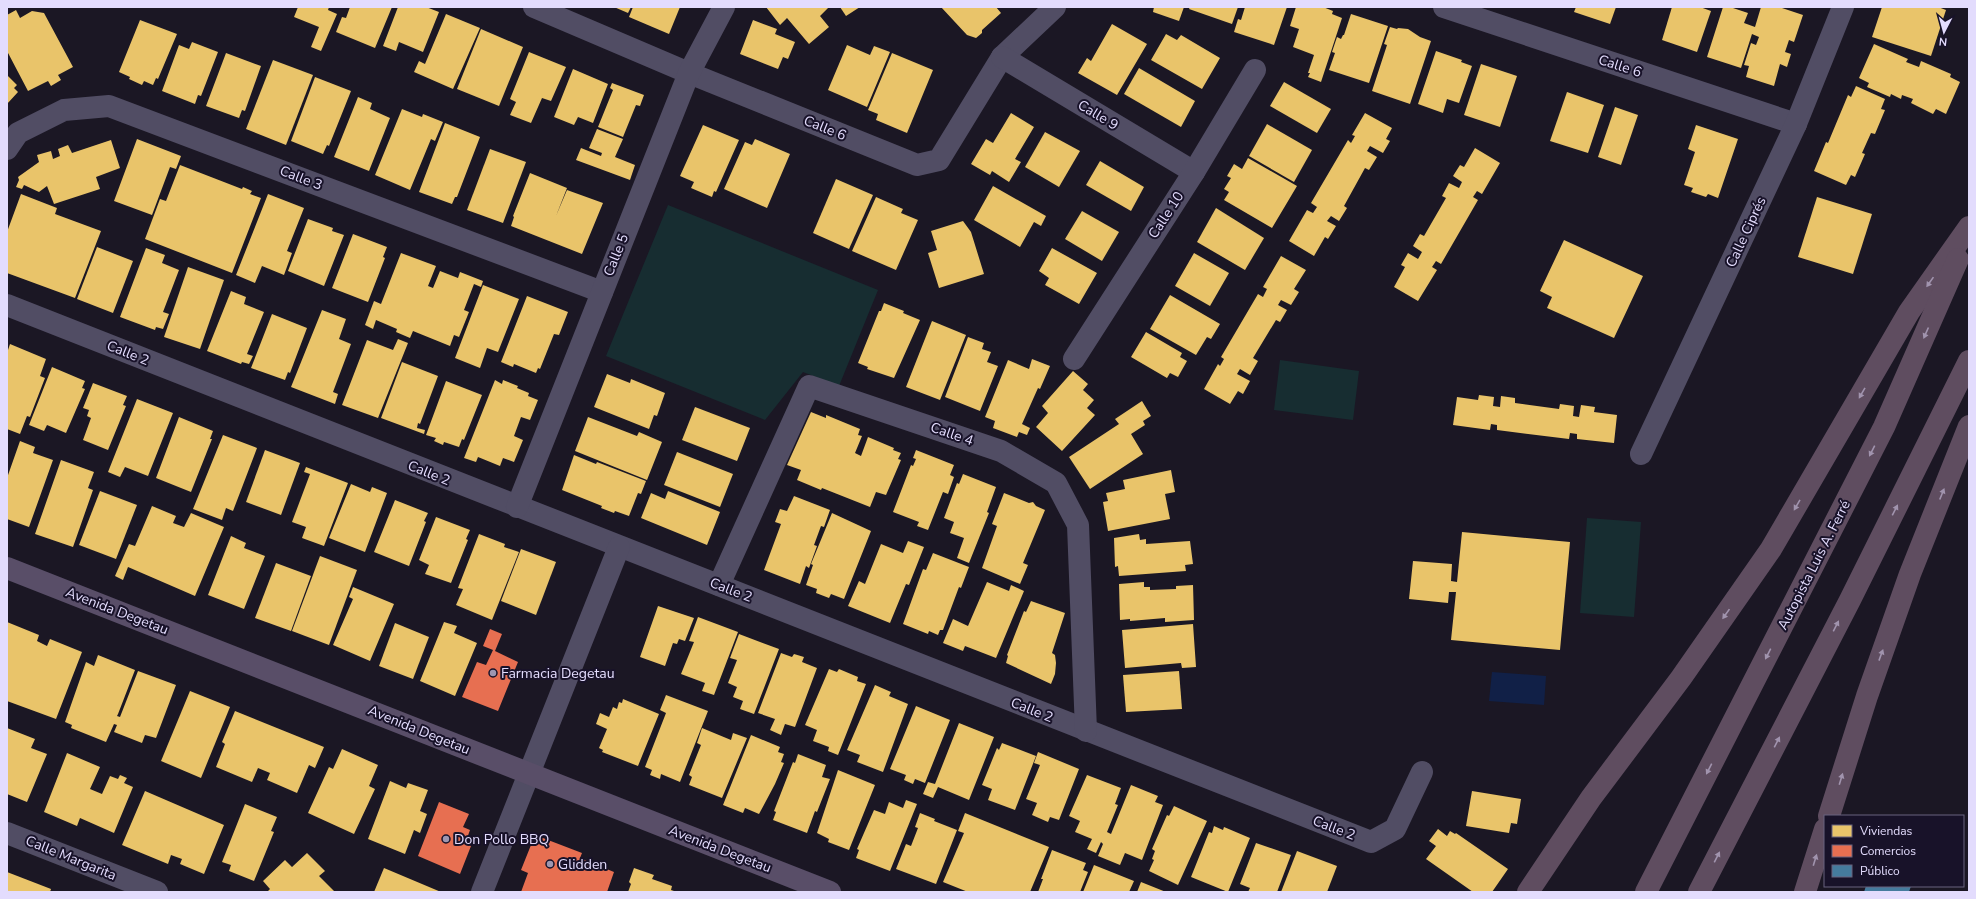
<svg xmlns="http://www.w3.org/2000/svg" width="1976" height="899" font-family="'Nunito Sans',sans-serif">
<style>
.green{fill:#172d31}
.water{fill:#112047}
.homes{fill:#e9c46a}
.shops{fill:#e76f51}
.public{fill:#457b9d}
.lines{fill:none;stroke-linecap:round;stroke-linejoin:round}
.minor{stroke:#514d64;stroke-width:22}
.major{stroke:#594e68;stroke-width:22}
.highway{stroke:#5f4d60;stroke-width:22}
.oneway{fill:#a194ae}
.poi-dot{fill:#9d97b1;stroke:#181229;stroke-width:1.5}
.labels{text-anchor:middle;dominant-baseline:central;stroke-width:4;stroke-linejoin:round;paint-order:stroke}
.street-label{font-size:14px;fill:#e3dcfd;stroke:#181229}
.poi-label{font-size:14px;fill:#e3dcfd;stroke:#181229;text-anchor:start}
</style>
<rect width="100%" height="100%" fill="#1b1724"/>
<g class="green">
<polygon points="668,205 878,290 839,386 803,372 765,420 606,356"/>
<polygon points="1280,360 1359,371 1353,420 1274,410"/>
<polygon points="1587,518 1641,522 1634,617 1580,613"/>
</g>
<polygon class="water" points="1492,672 1546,676 1544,705 1489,701"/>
<g class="homes">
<polygon points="298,7 329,7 328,10 337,14 321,51 311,47 319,27 294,17"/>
<polygon points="350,7 392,7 375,48 336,32 342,17 346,18"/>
<polygon points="398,7 426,7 439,12 423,52 399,42 396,51 383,46"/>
<polygon points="614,7 631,7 628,13"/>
<polygon points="633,7 680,7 669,34 629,17"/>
<polygon points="766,7 829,7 820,16 829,27 809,44 787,18 780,25"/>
<polygon points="840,7 860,7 846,16"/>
<polygon points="941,7 996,7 1001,13 982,30 982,33 976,38 967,35"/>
<polygon points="1154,7 1184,7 1179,21 1153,12"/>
<polygon points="1190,7 1238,7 1232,24 1189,9"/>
<polygon points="1245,7 1287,7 1274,45 1234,32 1238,19 1241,20"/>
<polygon points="1296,7 1323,7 1333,11 1332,14 1342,18 1321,82 1308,77 1310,73 1308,73 1314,55 1293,47 1299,29 1290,26"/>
<polygon points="1576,7 1616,7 1610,24 1574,12"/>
<polygon points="1672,7 1700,7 1711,11 1697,52 1662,40"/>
<polygon points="1723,7 1730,7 1748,13 1744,23 1755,27 1761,7 1779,7 1803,15 1794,42 1789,40 1785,52 1791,54 1787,67 1780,64 1774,86 1746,77 1749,66 1744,65 1751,43 1756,45 1759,37 1752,34 1741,68 1707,57"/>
<polygon points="1882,7 1938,7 1946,10 1931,56 1872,37"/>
<polygon points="16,10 20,18 32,11 44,13 73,67 58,75 61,80 51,86 48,81 28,91 7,51 7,15"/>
<polygon points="446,14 480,28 453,89 414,72 419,61 425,64"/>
<polygon points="1351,14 1388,26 1369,83 1329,70 1335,53 1332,52 1337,37 1341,39 1343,35 1344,35"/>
<polygon points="140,20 177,34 158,79 156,78 153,85 144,81 142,85 129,79 130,77 119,72"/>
<polygon points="753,20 777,29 775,34 795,42 788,59 783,57 778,69 740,54"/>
<polygon points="1112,24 1147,44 1117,95 1078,73 1087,58 1091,61"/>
<polygon points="1390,27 1397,29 1398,28 1408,29 1420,37 1431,41 1410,104 1372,91 1387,45 1384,44"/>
<polygon points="481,29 523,47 499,106 457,89"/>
<polygon points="1166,34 1177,40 1181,35 1220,58 1202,89 1151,60"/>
<polygon points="192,42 218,52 201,96 198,95 195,104 162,91 179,45 189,49"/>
<polygon points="1874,44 1908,59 1906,62 1919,67 1921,61 1951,74 1950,77 1960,82 1946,114 1936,109 1933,114 1911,103 1913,99 1902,95 1901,99 1891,94 1890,97 1867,87 1869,83 1859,78"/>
<polygon points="847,45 870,55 874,46 890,52 867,107 828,90"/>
<polygon points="1436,51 1462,60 1461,62 1472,66 1459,103 1447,99 1443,113 1418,104"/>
<polygon points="529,52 566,67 551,101 542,98 531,123 510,115 516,102 510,99"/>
<polygon points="226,53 261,66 245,111 242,110 239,118 206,106"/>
<polygon points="892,53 933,70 907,133 876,120 878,114 868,110"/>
<polygon points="273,60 313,75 286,145 246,129"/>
<polygon points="1481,64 1517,76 1500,127 1464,115"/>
<polygon points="1139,68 1195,101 1181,127 1124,94"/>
<polygon points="573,69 608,84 593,123 578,117 574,125 554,117"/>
<polygon points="7,75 17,85 14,88 18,92 7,104"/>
<polygon points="315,77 351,91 329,146 327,145 323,154 291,141"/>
<polygon points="1284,82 1331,109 1317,133 1270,106"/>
<polygon points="612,83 644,95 640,106 636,105 623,137 598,127 613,90 610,88"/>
<polygon points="1856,86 1885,99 1881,109 1885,110 1875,134 1871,133 1862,153 1865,154 1855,177 1851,175 1846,185 1814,171 1826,142 1828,143 1848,95 1851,97"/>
<polygon points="1567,92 1604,105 1588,153 1550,141"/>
<polygon points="358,97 372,103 370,109 390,118 369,171 334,157"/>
<polygon points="1615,107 1638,115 1621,165 1598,157"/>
<polygon points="402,109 422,117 423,114 443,122 435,141 431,139 410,190 375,175"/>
<polygon points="1011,113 1034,127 1015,159 1021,162 1009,182 992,171 990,175 971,164 986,139 993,143"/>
<polygon points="1365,113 1392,128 1386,139 1390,141 1383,153 1370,146 1367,151 1377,157 1369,170 1365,168 1344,206 1347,208 1339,221 1331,216 1327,221 1336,226 1328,239 1325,237 1314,256 1289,241 1307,210 1313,213 1317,207 1311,203 1348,140 1351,143 1355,136 1352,135"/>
<polygon points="445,123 480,137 457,197 455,197 452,204 419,192"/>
<polygon points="1267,124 1312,150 1294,182 1249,156"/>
<polygon points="703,125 739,140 716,192 714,191 712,197 691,188 694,182 680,176"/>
<polygon points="1696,125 1738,139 1718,198 1708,194 1706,197 1691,192 1693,188 1684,185 1695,152 1688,149"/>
<polygon points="597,129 623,139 615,157 635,165 630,180 576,160 581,148 601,156 602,153 589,148"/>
<polygon points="1045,132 1080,151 1059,187 1025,167"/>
<polygon points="137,139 181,156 176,169 170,167 152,215 114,201"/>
<polygon points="755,139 790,154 767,208 724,189 745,142 752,145"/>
<polygon points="111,140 120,168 96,177 100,189 54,204 47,186 39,192 24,185 22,189 16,187 19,180 18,177 39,162 37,155 51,151 53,159 60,156 58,149 68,145 72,153"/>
<polygon points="1475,148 1500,163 1482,194 1477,191 1473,197 1478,200 1441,264 1436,261 1432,267 1437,270 1418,301 1394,287 1405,267 1401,265 1408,253 1418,259 1422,252 1413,246 1420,234 1424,236 1446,198 1442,196 1449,183 1459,188 1462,182 1453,176 1460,165 1464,167"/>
<polygon points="490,149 526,162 503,223 467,210"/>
<polygon points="1248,158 1297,186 1272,228 1224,200 1229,192 1224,189 1231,178 1227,176 1234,164 1242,169"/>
<polygon points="1100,161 1144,187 1131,211 1086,185"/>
<polygon points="180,165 242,189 243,187 252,191 250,194 261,198 232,273 145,239 160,199 166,201"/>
<polygon points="530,173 567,188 556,216 567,190 603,203 582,254 511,226 514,217 513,216"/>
<polygon points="836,179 873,195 849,249 813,233"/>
<polygon points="993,186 1046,216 1041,226 1034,222 1020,247 974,220"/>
<polygon points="21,194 57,208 55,214 101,231 75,298 7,273 7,232"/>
<polygon points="268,194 304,208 287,251 292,253 284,275 262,266 255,283 236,275"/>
<polygon points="876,197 903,209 901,213 918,220 896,270 852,251"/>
<polygon points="1817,197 1872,214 1853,274 1798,257"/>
<polygon points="1216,208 1264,238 1245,270 1197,242"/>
<polygon points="1082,211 1119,232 1102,261 1065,239"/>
<polygon points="308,219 333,228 332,231 344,235 324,286 288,271"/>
<polygon points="963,221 971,232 984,274 939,288 928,253 937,250 931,231"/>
<polygon points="353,234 387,247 383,257 385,258 368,302 332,288"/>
<polygon points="1564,240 1643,276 1614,338 1547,308 1552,297 1540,291"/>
<polygon points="97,247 133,261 113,313 77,299"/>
<polygon points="146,248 165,255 162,263 179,270 163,312 169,314 163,329 156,327 155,330 120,317"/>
<polygon points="1052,248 1097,273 1079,304 1045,285 1049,278 1039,271"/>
<polygon points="401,253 436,266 428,286 433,288 440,271 458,278 460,272 483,281 481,287 474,284 464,310 469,312 459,337 454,335 450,346 413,331 410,338 396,332 397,329 376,320 373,329 365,325 374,301 381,304"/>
<polygon points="1194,253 1229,273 1210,306 1175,286"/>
<polygon points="1281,256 1306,270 1294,289 1299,292 1291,305 1281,300 1278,305 1287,310 1280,322 1276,320 1253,358 1258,361 1250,375 1240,369 1237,374 1250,381 1243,394 1238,391 1230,404 1204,389 1218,364 1220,366 1224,359 1221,357 1258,294 1263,297 1267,289 1263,287"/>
<polygon points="188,267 224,280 200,349 164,337"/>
<polygon points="483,285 519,299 498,352 487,348 480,368 455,358"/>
<polygon points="231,291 246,297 244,304 264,312 247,354 253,356 249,364 242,362 241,364 207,351"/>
<polygon points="1170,295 1220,324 1211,339 1207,337 1196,355 1150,329"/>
<polygon points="527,296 568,312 559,335 554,334 540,369 538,368 536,373 514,364 513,367 501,362"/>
<polygon points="884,303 904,311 903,313 920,320 894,378 867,369 868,367 858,363 879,311 881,311"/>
<polygon points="322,310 346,319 339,339 351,344 333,392 338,394 335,404 291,387"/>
<polygon points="272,314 307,328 290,373 288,372 285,380 251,368"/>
<polygon points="932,321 966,335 940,400 906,387"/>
<polygon points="1146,332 1182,353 1180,357 1187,361 1178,377 1170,373 1167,378 1131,357"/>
<polygon points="968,337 984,343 982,349 991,352 987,362 998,366 980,411 945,397"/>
<polygon points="398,339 408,343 378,418 342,405 367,340 393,350"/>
<polygon points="10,344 46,359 40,376 45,378 30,417 27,416 20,434 7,429 7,353"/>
<polygon points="1032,359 1050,366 1040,389 1038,388 1022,424 1030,428 1027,435 1019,432 1017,437 993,428 995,421 985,417 1008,360 1029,369"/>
<polygon points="402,362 438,376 420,424 418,423 417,428 425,430 424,434 381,418"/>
<polygon points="52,367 85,381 82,388 85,389 66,433 47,425 44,431 29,425"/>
<polygon points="1073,371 1088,384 1083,390 1094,400 1087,408 1095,415 1062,451 1036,427 1048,413 1042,406"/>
<polygon points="607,374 630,383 631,379 665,393 657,416 654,415 649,429 594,407"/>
<polygon points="495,380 502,384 503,380 518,386 517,388 529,393 528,396 538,400 530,420 521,417 514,436 523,440 514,462 503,458 500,466 478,457 476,462 464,458"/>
<polygon points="446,381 482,395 464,440 462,439 459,447 444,442 443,445 434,441 436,438 426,435"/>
<polygon points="93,383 127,396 123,405 126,406 108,450 83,440 91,418 87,416 89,410 83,408"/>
<polygon points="1479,395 1494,397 1493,406 1500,407 1501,396 1515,398 1515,403 1559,409 1560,404 1574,406 1573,416 1579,417 1581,405 1595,407 1594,412 1617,415 1614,443 1577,439 1577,434 1570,433 1569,439 1497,430 1497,425 1491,424 1490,430 1453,425 1457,397 1478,400"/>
<polygon points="137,399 173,413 148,476 125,467 120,477 108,472"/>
<polygon points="1142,401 1151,416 1143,421 1145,425 1131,434 1143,454 1090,489 1069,457 1119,424 1115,419"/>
<polygon points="695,407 750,428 737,461 682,440"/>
<polygon points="811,412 826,418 826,415 860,429 858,435 862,436 855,453 861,456 868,437 894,448 893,450 901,453 898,459 901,460 886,495 876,492 870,507 822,488 821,490 797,480 801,470 787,465"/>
<polygon points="179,417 213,431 210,439 212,439 191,492 156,478"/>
<polygon points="588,417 637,436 639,432 662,442 647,480 575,451"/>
<polygon points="223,435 257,448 233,511 226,508 222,520 193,509"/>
<polygon points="20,441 35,447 33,453 53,460 29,527 7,519 7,478"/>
<polygon points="265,450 300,463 281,515 246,502"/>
<polygon points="916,450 954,465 950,475 954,477 948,494 943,492 928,530 917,526 919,522 893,512 911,465 913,466 916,459 913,458"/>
<polygon points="677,452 733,474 720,507 664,485"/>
<polygon points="574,455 596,464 597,462 646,481 641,494 638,493 629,516 615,511 614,513 601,508 602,506 562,490"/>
<polygon points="61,460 94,472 88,488 93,490 73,547 35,534"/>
<polygon points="306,467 348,483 324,546 302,538 306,527 292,522 310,474 304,472"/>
<polygon points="1171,470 1175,492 1165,494 1170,519 1108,531 1103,502 1108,501 1106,493 1125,489 1123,480"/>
<polygon points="963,474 996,487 987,512 989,513 969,563 957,558 964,538 950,533 954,522 944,518 957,483 959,484"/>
<polygon points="351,484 370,492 372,487 387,493 365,552 329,538"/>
<polygon points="100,491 137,505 116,559 79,545"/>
<polygon points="668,491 720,512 707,545 641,518 651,493 665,499"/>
<polygon points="1004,493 1029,503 1033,502 1036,506 1045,510 1023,563 1028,565 1020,584 982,568 997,526 992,524"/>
<polygon points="794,496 830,510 824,527 821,526 814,545 817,546 809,568 806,566 800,584 764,570 781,524 775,522 780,509 787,511"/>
<polygon points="395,500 428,513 424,521 426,522 409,566 374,552"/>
<polygon points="152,506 176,516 173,523 184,527 191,513 224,527 195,596 128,567 123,580 115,576 129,544 135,546"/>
<polygon points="832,513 871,531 844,599 831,594 829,598 816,593 817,589 806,585 813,565 811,564"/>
<polygon points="436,517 470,530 466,539 468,540 451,583 425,574 429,565 419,560"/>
<polygon points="1462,532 1570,542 1560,650 1451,640 1456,592 1449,592 1448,603 1409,599 1413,561 1452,564 1451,581 1457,582"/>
<polygon points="479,534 505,544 504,547 519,552 492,620 456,605 463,589 458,588"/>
<polygon points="1139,534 1140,540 1146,539 1146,544 1190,541 1193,564 1185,565 1186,571 1119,576 1118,566 1115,567 1114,538"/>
<polygon points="231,536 246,543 244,548 265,556 244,609 208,595"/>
<polygon points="908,541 924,547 909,585 906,584 890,623 848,606 859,581 865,584 881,544 903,553"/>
<polygon points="521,549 556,562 536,615 501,601"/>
<polygon points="933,553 969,567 961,588 959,587 943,630 940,630 938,635 929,631 928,634 903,624 923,569 926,570"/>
<polygon points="320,556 357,570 329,645 292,631"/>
<polygon points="276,563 311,576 291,631 255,618"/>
<polygon points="987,582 1009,591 1011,585 1024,591 996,658 965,646 963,651 943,643 953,619 968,626"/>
<polygon points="1144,582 1144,587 1150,587 1150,590 1176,589 1176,586 1193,585 1194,620 1165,622 1165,618 1130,621 1130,619 1120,620 1119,584"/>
<polygon points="353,587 394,604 370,661 333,645 353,599 349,597"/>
<polygon points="1031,601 1065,613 1052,653 1055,655 1056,663 1055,674 1051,684 1006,663 1008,656 1007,655 1024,611 1026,612"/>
<polygon points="658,606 694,618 685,641 679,639 677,644 673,643 665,666 640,657"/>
<polygon points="698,617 738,632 714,695 702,691 705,683 681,674 694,642 689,641"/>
<polygon points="7,622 39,635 37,641 47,646 50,639 82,652 56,719 7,701"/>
<polygon points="444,622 457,626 454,633 477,643 455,696 420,681"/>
<polygon points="395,623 429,637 413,679 379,666"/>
<polygon points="1193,624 1196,667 1182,668 1181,663 1125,668 1122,630"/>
<polygon points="739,634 779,649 754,714 740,709 743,701 733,697 737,687 728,683 737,660 730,658"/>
<polygon points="781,653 792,657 794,654 804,657 802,662 817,668 795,727 785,724 781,735 770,730 775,719 758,713"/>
<polygon points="98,655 135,670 118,714 117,716 120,717 138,671 176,685 156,738 145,735 142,743 114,732 117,725 114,724 106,742 71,728 72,725 65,722 86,662 94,666"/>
<polygon points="829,669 837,672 839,669 858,677 857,681 866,684 838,755 828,751 829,747 813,741 817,730 805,725"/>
<polygon points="1179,671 1182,709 1126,712 1123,675"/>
<polygon points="875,685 891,692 889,696 908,704 883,772 857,762 860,755 847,750"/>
<polygon points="190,691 230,707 201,778 161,761"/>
<polygon points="666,695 708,711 680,782 661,774 660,779 650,775 652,770 645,767 666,713 660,710"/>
<polygon points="623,699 659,714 638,766 602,752 603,750 599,748 607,729 596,724 600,713 609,717 613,707 617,709 619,702 622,703"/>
<polygon points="916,706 950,720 925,783 915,779 913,784 904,780 906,775 890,769"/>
<polygon points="235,711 324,747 315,768 309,765 297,793 267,780 270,773 258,768 252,782 216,767 225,744 222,742"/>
<polygon points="959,723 994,737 969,800 938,787 933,798 923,794 928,782 935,784"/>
<polygon points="7,728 35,739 31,748 47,754 27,802 7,794"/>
<polygon points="702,728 731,740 733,733 747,738 722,798 689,785 692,777 689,775 701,745 697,743"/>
<polygon points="751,735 780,747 778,752 784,754 781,762 784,763 775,784 759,814 745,808 743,813 723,805"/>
<polygon points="1002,743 1036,756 1015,810 988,800 992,789 982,785 997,748 999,750"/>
<polygon points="342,749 378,765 369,786 375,789 354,834 308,813 329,767 333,769"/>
<polygon points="1038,752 1079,769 1059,820 1050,817 1048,822 1032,815 1037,803 1026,799 1040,765 1034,763"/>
<polygon points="67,753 100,767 90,789 102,794 110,776 118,779 120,775 127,778 124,783 133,787 114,833 80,818 77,826 44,812"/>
<polygon points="798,754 826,765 822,777 830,779 817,812 815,811 807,833 773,820 776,812 774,811 793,762 795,763"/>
<polygon points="838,770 875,785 849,850 828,842 829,839 817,833"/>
<polygon points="1087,775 1121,788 1115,804 1118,805 1107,832 1111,834 1131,785 1158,796 1155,802 1163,805 1142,860 1125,853 1120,865 1098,856 1103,844 1101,842 1096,853 1087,849 1092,839 1075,832 1080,821 1069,816"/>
<polygon points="390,781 406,788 408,783 428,790 420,811 427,814 420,833 414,830 405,854 368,839"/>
<polygon points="145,791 224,825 204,874 180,864 182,859 171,855 168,864 122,845"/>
<polygon points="1472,791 1521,799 1517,824 1511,823 1509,833 1466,826"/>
<polygon points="906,800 917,804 890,871 856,858 859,850 857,849 874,810 885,814 889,802 903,808"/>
<polygon points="245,804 277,817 271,831 274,832 254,881 229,871 231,865 222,862"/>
<polygon points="1174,806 1207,821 1178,885 1149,871 1154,860 1152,859 1155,851 1152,849 1167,815 1169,816"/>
<polygon points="920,813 935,819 934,821 957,830 936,884 896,869 906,844 911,846 918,828 915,827"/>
<polygon points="965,813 1049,847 1030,892 968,892 943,882 964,833 958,831"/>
<polygon points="1214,826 1223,830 1224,827 1250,838 1228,892 1191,877 1209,832 1212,833"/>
<polygon points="1438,829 1447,836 1450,831 1455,834 1456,833 1508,869 1492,892 1473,892 1426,859 1436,846 1429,841"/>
<polygon points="1256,843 1291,855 1277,892 1248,892 1250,888 1240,884"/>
<polygon points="1052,850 1086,863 1083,870 1088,872 1080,892 1038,892 1043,879 1041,879"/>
<polygon points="1297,851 1337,866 1327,892 1281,892"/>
<polygon points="307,853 325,871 319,876 335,892 267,892 270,889 263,881 285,860 292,867"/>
<polygon points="1094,865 1134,881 1129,892 1083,892"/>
<polygon points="384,868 441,892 374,892"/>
<polygon points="634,868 654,875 652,879 672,886 671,890 677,892 628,892 631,884 629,882"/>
<polygon points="7,872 51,889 50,892 7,892"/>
<polygon points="1141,882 1166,892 1137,892"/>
</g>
<g class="shops">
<polygon points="490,629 502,634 495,651 518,662 498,711 462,697 477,662 486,665 493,650 483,646"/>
<polygon points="439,802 469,814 463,827 470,830 465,844 471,846 460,874 418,856"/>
<polygon points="535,835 582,853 580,858 614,872 607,892 521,892 528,873 521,870"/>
</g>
<polygon class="public" points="1866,886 1911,886 1909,892 1864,892"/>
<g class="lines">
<g class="minor">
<polyline points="534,7 689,73 917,165 939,160 1002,57 1055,7"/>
<polyline points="1444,7 1796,124"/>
<polyline points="1002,57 1194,172"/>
<polyline points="7,149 18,133 64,110 109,106 602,292"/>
<polyline points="7,305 1371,842 1395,829 1422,772"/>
<polyline points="1074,359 1194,172 1255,70"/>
<polyline points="1641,454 1796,124 1843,7"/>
<polyline points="517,507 689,73 724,7"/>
<polyline points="719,585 809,386 1001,451 1056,483 1078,525 1086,731"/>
<polyline points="7,833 157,892"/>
<polyline points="482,892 619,547"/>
</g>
<polyline class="major" points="7,568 830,892"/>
<g class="highway">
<polyline points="1829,816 1867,696 1910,574 1969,426"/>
<polyline points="1528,892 1591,798 1681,678 1771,549 1909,312 1969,227"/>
<polyline points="1646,892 1884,427 1958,259"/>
<polyline points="1699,892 1850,600 1969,361"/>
<polyline points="1805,892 1825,829"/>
</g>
</g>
<defs><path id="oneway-solid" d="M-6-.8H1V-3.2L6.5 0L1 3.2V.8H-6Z"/></defs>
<g class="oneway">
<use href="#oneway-solid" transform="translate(1930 282) rotate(125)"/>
<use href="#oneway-solid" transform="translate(1926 333) rotate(114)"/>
<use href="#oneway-solid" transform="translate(1862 393) rotate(120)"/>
<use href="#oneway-solid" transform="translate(1872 451) rotate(117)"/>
<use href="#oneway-solid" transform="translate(1942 494) rotate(-68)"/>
<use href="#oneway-solid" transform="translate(1797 505) rotate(120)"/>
<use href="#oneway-solid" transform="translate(1895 510) rotate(-63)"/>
<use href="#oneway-solid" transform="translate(1726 614) rotate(125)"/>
<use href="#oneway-solid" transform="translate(1836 626) rotate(-63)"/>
<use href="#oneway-solid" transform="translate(1768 654) rotate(117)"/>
<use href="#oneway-solid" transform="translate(1881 655) rotate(-70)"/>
<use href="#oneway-solid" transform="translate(1777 742) rotate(-63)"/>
<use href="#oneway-solid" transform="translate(1709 769) rotate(117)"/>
<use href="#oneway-solid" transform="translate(1841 779) rotate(-73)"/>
<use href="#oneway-solid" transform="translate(1717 857) rotate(-63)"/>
<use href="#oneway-solid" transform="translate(1815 860) rotate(-73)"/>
</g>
<g class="poi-dot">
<circle cx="493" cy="673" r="4"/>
<circle cx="446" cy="839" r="4"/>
<circle cx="550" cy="864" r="4"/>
</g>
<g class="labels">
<g class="street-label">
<text transform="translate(1620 66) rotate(18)">Calle 6</text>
<text transform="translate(1098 115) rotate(31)">Calle 9</text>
<text transform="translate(825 128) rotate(22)">Calle 6</text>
<text transform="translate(301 178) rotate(21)">Calle 3</text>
<text transform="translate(1166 215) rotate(-57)">Calle 10</text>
<text transform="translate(1746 232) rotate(-65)">Calle Ciprés</text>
<text transform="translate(616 255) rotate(-68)">Calle 5</text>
<text transform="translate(128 353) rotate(22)">Calle 2</text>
<text transform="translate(952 434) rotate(19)">Calle 4</text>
<text transform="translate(429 473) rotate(22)">Calle 2</text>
<text transform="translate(1814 565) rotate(-63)">Autopista Luis A. Ferré</text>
<text transform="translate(731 590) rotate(21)">Calle 2</text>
<text transform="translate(117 611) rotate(21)">Avenida Degetau</text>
<text transform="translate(1032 710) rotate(22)">Calle 2</text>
<text transform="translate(419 730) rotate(22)">Avenida Degetau</text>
<text transform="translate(1334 828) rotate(21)">Calle 2</text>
<text transform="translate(720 849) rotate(21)">Avenida Degetau</text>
<text transform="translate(71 858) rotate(22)">Calle Margarita</text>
</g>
<g class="poi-label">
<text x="501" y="673">Farmacia Degetau</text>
<text x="454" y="839">Don Pollo BBQ</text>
<text x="558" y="864">Glidden</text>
</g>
</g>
<rect width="1976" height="899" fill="none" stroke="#e3dcfd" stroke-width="16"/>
<rect x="1824" y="815" width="140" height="72" fill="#181229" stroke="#69637e"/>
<rect x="1832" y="825" width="20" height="12" fill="#e9c46a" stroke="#69637e"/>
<text x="1860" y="835" font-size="12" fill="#e3dcfd">Viviendas</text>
<rect x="1832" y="845" width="20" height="12" fill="#e76f51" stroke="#69637e"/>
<text x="1860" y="855" font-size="12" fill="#e3dcfd">Comercios</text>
<rect x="1832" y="865" width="20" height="12" fill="#457b9d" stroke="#69637e"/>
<text x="1860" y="875" font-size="12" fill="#e3dcfd">Público</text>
<g transform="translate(1944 32) rotate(186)" stroke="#181229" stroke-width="3" paint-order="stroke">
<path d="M0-3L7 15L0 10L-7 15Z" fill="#e3dcfd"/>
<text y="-6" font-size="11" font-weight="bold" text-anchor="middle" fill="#e3dcfd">N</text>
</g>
</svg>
